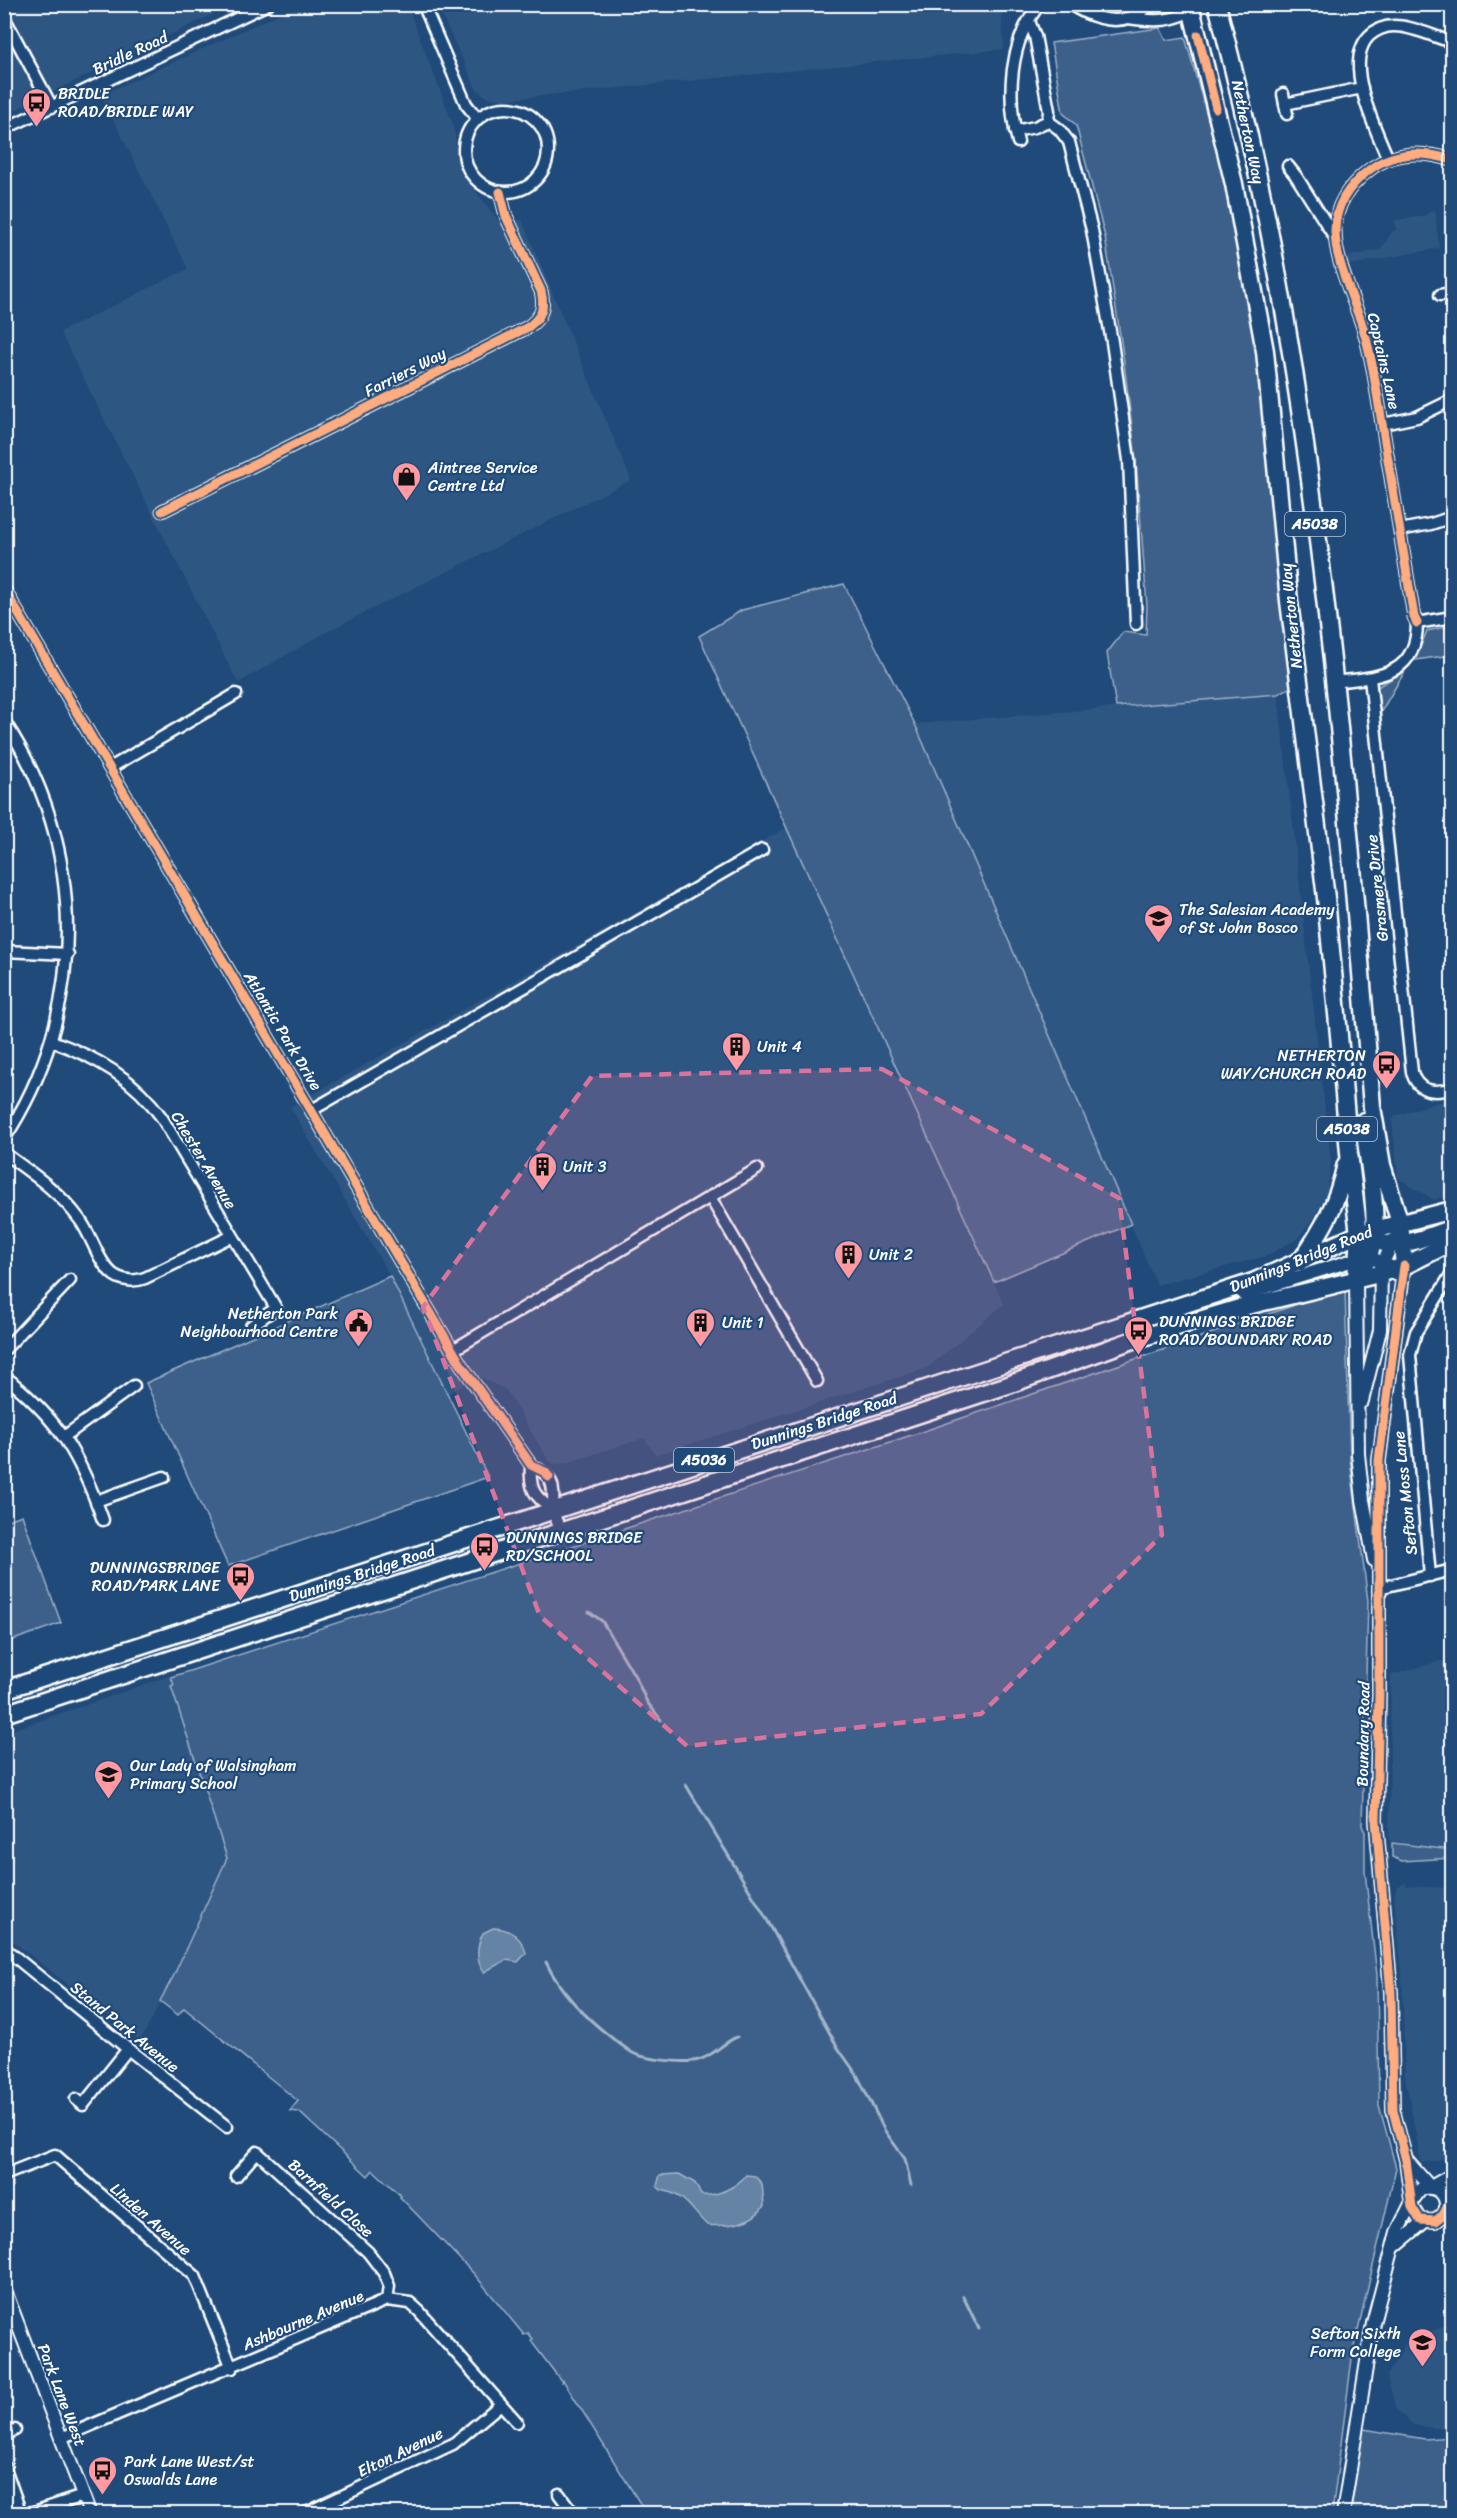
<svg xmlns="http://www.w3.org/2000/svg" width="1457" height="2518" font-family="Sriracha,sans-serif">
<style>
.built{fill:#2e5683}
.green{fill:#3c618b;stroke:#9eb0c5;stroke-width:1.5}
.water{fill:#6583a4;stroke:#a3b5c8;stroke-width:1.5}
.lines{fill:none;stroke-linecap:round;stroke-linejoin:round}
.stream{stroke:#a3b5c8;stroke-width:3}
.minor-casing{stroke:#fff;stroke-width:15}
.tertiary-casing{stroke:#fff;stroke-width:16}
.primary-casing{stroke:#fff;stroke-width:21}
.trunk-casing{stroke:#fff;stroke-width:21}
.minor{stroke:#1f4a7a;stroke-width:10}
.tertiary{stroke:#1f4a7a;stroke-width:12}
.primary{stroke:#1f4a7a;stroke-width:16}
.trunk{stroke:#1f4a7a;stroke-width:16}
.cycleway-casing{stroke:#1f4a7a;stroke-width:13}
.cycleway{stroke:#ffac80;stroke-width:9}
.marked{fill:#da749d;fill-opacity:0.2;stroke:#da749d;stroke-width:4.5;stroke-dasharray:12 8;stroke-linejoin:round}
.labels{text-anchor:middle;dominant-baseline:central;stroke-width:4.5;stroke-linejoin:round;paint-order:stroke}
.shield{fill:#1f4a7a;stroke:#bcc9d7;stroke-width:1.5}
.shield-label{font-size:15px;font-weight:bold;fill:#fff}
.street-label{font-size:16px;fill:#fff;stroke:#1f4a7a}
.poi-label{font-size:16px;fill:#fff;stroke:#1f4a7a;text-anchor:start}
</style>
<rect width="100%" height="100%" fill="#1f4a7a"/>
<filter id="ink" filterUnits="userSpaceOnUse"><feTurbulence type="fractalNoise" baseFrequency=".0167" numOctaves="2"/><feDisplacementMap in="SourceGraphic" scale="12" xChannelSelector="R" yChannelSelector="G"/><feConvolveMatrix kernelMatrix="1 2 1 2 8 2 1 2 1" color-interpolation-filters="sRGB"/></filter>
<g filter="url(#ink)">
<g class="built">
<polygon points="5,5 232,5 5,115"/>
<polygon points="299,5 407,5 453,124 460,171 498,220 522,220 631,480 330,630 238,683 60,332 188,269 101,95"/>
<polygon points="437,5 1001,5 1004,49 501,100 485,96 476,88"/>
<polygon points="1435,209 1439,248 1349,265 1347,257 1381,249 1393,231 1396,230 1395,220 1424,216"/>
<polygon points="1278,694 1331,1162 1327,1192 1314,1218 1297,1239 1266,1256 1157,1285 915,724"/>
<polygon points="786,828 1004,1304 927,1368 656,1455 644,1438 566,1463 555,1464 548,1460 506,1390 478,1376 448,1394 390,1276 290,1107"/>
<polygon points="1452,1098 1452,1194 1434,1200 1398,1178 1392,1120 1395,1116"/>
<polygon points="1452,1658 1452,1849 1389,1841 1391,1675"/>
<polygon points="172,1675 235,1865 140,2041 5,1935 4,1733"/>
<polygon points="1406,1882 1406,1886 1452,1888 1452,2157 1421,2163 1405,2076 1402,1974 1394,1896 1397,1887"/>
<polygon points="1452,2322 1452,2427 1434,2428 1413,2425 1396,2409 1387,2376 1412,2332 1433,2331"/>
</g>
<g class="green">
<polygon points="1160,28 1166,40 1185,37 1222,169 1250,300 1270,470 1291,687 1278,694 1116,707 1107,653 1123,632 1146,635 1147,606 1136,460 1123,354 1105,237 1076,125 1063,113 1051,43"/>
<polygon points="844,584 915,724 1131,1224 994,1282 699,636 742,610"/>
<polygon points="1450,626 1452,627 1452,655 1415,660 1427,631"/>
<polygon points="1405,671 1378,717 1377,687"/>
<polygon points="390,1276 488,1477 228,1566 146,1383"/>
<polygon points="1345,1288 1350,1459 1368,1601 1362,1826 1365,1832 1365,1872 1377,1975 1379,2105 1396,2168 1353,2351 1332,2513 646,2513 563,2380 562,2382 531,2341 533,2339 528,2333 524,2335 475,2275 400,2197 401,2196 373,2170 368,2176 299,2112 290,2111 298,2101 184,2008 178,2015 160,2001 174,1975 227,1858 171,1686 174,1685 171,1677 921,1432"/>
<polygon points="22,1515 61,1623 5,1643 5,1521"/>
<polygon points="1392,1843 1452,1850 1452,1858 1402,1861 1392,1857"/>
<polygon points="1351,2427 1425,2439 1452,2437 1452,2513 1339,2514"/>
</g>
<g class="water">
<path d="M493,1928c16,0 29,9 33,25l-8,9 -12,-2 -22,12c-9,-12 -7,-27 -1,-39z"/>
<path d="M679,2174l16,9 6,12c15,2 36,-8 45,-20l9,1 7,8 2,22c-11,18 -38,21 -57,19 -17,-16 -20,-30 -46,-35l-4,-4 3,-11z"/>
</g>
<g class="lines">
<g class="stream">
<polyline points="589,1612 602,1621 636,1678 647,1702 661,1720"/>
<polyline points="686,1785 766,1918 838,2048 857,2075 885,2131 905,2159 911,2185"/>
<path d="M546,1962c17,37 52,67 85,90 11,7 53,12 67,8 15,-3 25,-18 39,-23"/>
<polyline points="963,2296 979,2329"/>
</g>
<defs>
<g id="minor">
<polyline points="423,4 466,104 477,118"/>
<path d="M1070,4c16,11 41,21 60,13 9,-4 17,-10 26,-13"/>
<polyline points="4,17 52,107"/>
<path d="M1128,18c22,3 51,6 67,-13"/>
<polyline points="1283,94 1287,114"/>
<polyline points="1285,104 1362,88"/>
<circle cx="506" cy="150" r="42"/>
<polyline points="1048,121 1059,129 1069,142 1092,230 1112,342 1129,460 1136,624"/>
<polyline points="4,129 268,4"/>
<polyline points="1015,131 1035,127 1048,121 1049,111 1035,36 1029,21"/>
<path d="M1018,142c-12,-45 -9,-101 22,-138"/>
<path d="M1388,159c-12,-30 -46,-96 -19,-123 6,-6 16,-10 25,-10 19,0 40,11 58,16"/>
<polyline points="1288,166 1296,176 1334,236"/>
<polyline points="1440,295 1452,293"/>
<polyline points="1383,424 1417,417 1452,400"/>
<path d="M162,511l366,-184c14,-10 17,-20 13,-36l-35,-75 -6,-24"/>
<polyline points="1400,530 1431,524 1452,517"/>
<path d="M4,589l456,774 71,102c23,11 23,20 22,43 0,7 5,16 8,23"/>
<path d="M1417,623l-3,-6 -41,-248c-4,-20 -8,-39 -16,-58 -19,-53 -43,-99 12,-141 25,-19 55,-19 83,-10"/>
<path d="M1370,678l42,394c5,20 23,22 40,16"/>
<path d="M1333,682c42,-5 84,-4 84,-59l35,-6"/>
<path d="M4,721c84,126 84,292 0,418"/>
<polyline points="110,768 236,694"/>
<polyline points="4,951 68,954"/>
<path d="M52,1041c44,16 83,38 110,77l114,190 -25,18"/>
<polyline points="312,1110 762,850"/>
<path d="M4,1153c28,20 56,39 76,67 12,16 18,43 34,55 9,6 21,7 31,3l87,-42"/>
<polyline points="710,1197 817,1381"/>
<polyline points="4,1350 70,1280"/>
<polyline points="453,1350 757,1169"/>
<path d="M4,1376c55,43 76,80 99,144"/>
<polyline points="4,1392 12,1382"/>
<polyline points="65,1436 134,1386"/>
<path d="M531,1465c-2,24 3,31 22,45"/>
<polyline points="96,1501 164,1477"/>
<polyline points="1430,1576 1410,1355 1416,1332 1452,1273"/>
<polyline points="1379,1588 1452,1570"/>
<polyline points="4,1948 128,2049 227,2127"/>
<polyline points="76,2099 83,2105 128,2049"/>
<polyline points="4,2175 55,2155 195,2276 232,2368"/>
<polyline points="236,2176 257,2152 368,2252 384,2273 389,2286 387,2300"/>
<polyline points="4,2435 15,2430"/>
<polyline points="61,2438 387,2300 410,2303 419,2311 517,2422"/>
<polyline points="4,2465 21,2514"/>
<polyline points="559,2494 574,2514"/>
<polyline points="28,2514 83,2496"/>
<polyline points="304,2514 453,2444 501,2404"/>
</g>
<g id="tertiary">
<polyline points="1404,1266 1379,1460 1379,1695 1376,1820 1391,1993 1393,2110 1406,2160 1412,2207 1420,2220 1435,2221 1443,2215 1452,2198"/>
<polyline points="1356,1280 1358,1454 1363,1500 1374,1560"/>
<path d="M1243,1294l114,-35c15,-1 30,0 38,15"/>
<polyline points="1362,1401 1380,1330 1381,1267 1395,1238"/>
<polyline points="1407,2161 1430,2187"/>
<polyline points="1431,2187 1452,2175"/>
<path d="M1412,2201l9,-12c14,-4 26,3 25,19"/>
<polyline points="1395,2246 1424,2222"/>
<polyline points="4,2288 90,2514"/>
<polyline points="1343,2514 1373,2323 1397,2232 1412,2202"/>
</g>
<g id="primary">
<polyline points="1190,4 1234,184 1265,351 1289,601 1326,898 1339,1035 1349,1153 1359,1234 1356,1280"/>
<path d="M1217,4c27,105 51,211 69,318 44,259 65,523 86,785l10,58 18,58 4,43"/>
<path d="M1365,1235c26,20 60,2 87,-7"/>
<path d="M1300,1262c24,-34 37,-58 46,-98"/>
<path d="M1356,1276c35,-32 10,-112 8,-155"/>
</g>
<g id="trunk">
<polyline points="4,1690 1253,1282 1359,1234 1452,1210"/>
<polyline points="4,1714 1008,1385 1130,1341 1243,1307 1379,1274 1404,1266 1452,1242"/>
</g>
</defs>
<use href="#minor" class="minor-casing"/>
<use href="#tertiary" class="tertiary-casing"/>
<use href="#primary" class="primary-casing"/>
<use href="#trunk" class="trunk-casing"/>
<use href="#minor" class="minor"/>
<use href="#tertiary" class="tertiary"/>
<use href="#primary" class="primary"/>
<use href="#trunk" class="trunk"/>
<defs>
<g id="cycleway">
<polyline points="1198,35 1216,108"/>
<path d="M162,511l366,-184c14,-10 17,-20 13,-36l-35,-75 -6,-24"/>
<polyline points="4,589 460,1363 531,1465 545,1472 549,1477"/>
<path d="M1417,623l-3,-6 -41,-248c-4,-20 -8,-39 -16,-58 -19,-53 -43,-99 12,-141 25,-19 55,-19 83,-10"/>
<polyline points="1404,1266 1379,1460 1379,1695 1376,1820 1391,1993 1393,2110 1406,2160 1412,2207 1420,2220 1435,2221 1443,2215 1452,2198"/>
</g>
</defs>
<use href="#cycleway" class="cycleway-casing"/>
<use href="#cycleway" class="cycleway"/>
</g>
</g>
<path class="marked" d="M882,1069l237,129 43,337 -181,179 -294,32 -147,-130 -117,-309 169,-231z"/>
<defs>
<symbol id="bus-pin" viewBox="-11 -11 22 30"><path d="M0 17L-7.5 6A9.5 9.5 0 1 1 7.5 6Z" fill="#ff9aa2" stroke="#1f4a7a"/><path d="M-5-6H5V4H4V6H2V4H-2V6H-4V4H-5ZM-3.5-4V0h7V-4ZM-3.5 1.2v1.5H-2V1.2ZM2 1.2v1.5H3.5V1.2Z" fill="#111"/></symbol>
<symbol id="shop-pin" viewBox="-11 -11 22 30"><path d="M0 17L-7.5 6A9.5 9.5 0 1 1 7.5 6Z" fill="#ff9aa2" stroke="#1f4a7a"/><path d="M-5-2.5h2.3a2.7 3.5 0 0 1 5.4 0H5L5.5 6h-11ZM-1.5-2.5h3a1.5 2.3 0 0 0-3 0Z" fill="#111"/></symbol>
<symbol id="school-pin" viewBox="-11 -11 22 30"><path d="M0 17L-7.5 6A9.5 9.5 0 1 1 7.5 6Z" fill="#ff9aa2" stroke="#1f4a7a"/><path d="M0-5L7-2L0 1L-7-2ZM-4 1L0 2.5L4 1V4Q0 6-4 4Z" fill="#111"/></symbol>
<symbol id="building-pin" viewBox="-11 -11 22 30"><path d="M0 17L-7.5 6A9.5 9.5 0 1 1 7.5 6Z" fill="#ff9aa2" stroke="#1f4a7a"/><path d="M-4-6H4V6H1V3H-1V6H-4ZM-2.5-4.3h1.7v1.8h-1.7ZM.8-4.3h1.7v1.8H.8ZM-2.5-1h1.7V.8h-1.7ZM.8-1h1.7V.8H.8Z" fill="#111"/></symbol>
<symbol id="civic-pin" viewBox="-11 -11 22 30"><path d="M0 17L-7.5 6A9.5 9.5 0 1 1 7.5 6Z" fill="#ff9aa2" stroke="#1f4a7a"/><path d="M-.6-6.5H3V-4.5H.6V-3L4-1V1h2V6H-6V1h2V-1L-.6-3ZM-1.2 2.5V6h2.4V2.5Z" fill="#111"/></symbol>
</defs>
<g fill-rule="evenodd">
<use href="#bus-pin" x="20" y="86" width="33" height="45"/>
<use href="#shop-pin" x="390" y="460" width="33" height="45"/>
<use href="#school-pin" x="1142" y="902" width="33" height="45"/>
<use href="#building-pin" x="720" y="1030" width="33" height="45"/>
<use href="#bus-pin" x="1370" y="1048" width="33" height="45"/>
<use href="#building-pin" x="526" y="1150" width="33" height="45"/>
<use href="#building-pin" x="832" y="1238" width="33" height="45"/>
<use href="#civic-pin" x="342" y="1306" width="33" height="45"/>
<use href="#building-pin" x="684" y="1306" width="33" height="45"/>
<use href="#bus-pin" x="1122" y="1314" width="33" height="45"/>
<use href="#bus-pin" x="468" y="1530" width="33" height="45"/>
<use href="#bus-pin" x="224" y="1560" width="33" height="45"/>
<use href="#school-pin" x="92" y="1758" width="33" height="45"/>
<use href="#school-pin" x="1406" y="2326" width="33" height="45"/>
<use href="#bus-pin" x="86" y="2454" width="33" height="45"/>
</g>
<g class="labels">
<g class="shield">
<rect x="1285" y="512" width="60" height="24" rx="4.5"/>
<rect x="1317" y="1117" width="60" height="24" rx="4.5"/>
<rect x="674" y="1448" width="60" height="24" rx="4.5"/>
</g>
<g class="shield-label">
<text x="1315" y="524">A5038</text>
<text x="1347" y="1129">A5038</text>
<text x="704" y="1460">A5036</text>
</g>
<g class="street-label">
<text transform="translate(130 53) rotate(-25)">Bridle Road</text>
<text transform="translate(1248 132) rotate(78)">Netherton Way</text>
<text transform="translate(1384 361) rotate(77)">Captains Lane</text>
<text transform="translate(405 372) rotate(-27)">Farriers Way</text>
<text transform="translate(1291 616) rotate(-96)">Netherton Way</text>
<text transform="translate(1377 888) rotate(-96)">Grasmere Drive</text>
<text transform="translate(283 1031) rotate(59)">Atlantic Park Drive</text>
<text transform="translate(204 1160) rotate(59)">Chester Avenue</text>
<text transform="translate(1301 1259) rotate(-22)">Dunnings Bridge Road</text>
<text transform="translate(824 1421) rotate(-18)">Dunnings Bridge Road</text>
<text transform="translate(1405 1493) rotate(-96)">Sefton Moss Lane</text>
<text transform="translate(362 1573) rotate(-18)">Dunnings Bridge Road</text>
<text transform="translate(1363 1734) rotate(-89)">Boundary Road</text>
<text transform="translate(125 2027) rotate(39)">Stand Park Avenue</text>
<text transform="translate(331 2198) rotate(42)">Barnfield Close</text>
<text transform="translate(151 2219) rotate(41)">Linden Avenue</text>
<text transform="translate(303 2320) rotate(-23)">Ashbourne Avenue</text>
<text transform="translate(62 2395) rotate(69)">Park Lane West</text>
<text transform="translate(400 2452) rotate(-26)">Elton Avenue</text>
</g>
<g class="poi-label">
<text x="58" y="93">BRIDLE<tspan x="58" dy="18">ROAD/BRIDLE WAY</tspan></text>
<text x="428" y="467">Aintree Service<tspan x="428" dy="18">Centre Ltd</tspan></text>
<text x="1179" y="909">The Salesian Academy<tspan x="1179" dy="18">of St John Bosco</tspan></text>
<text x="757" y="1046">Unit 4</text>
<text x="1366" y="1055" text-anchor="end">NETHERTON<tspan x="1366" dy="18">WAY/CHURCH ROAD</tspan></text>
<text x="563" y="1166">Unit 3</text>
<text x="869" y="1254">Unit 2</text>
<text x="338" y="1313" text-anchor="end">Netherton Park<tspan x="338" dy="18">Neighbourhood Centre</tspan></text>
<text x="1159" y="1321">DUNNINGS BRIDGE<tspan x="1159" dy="18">ROAD/BOUNDARY ROAD</tspan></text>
<text x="722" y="1322">Unit 1</text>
<text x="506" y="1537">DUNNINGS BRIDGE<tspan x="506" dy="18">RD/SCHOOL</tspan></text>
<text x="220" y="1567" text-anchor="end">DUNNINGSBRIDGE<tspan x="220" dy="18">ROAD/PARK LANE</tspan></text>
<text x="130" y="1765">Our Lady of Walsingham<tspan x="130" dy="18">Primary School</tspan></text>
<text x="1401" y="2333" text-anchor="end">Sefton Sixth<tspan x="1401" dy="18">Form College</tspan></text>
<text x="124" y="2461">Park Lane West/st<tspan x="124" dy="18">Oswalds Lane</tspan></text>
</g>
</g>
<rect width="1457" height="2518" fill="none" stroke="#1f4a7a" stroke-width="24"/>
<rect x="12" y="12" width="1433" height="2494" fill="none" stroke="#fff" stroke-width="2" filter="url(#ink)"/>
</svg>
